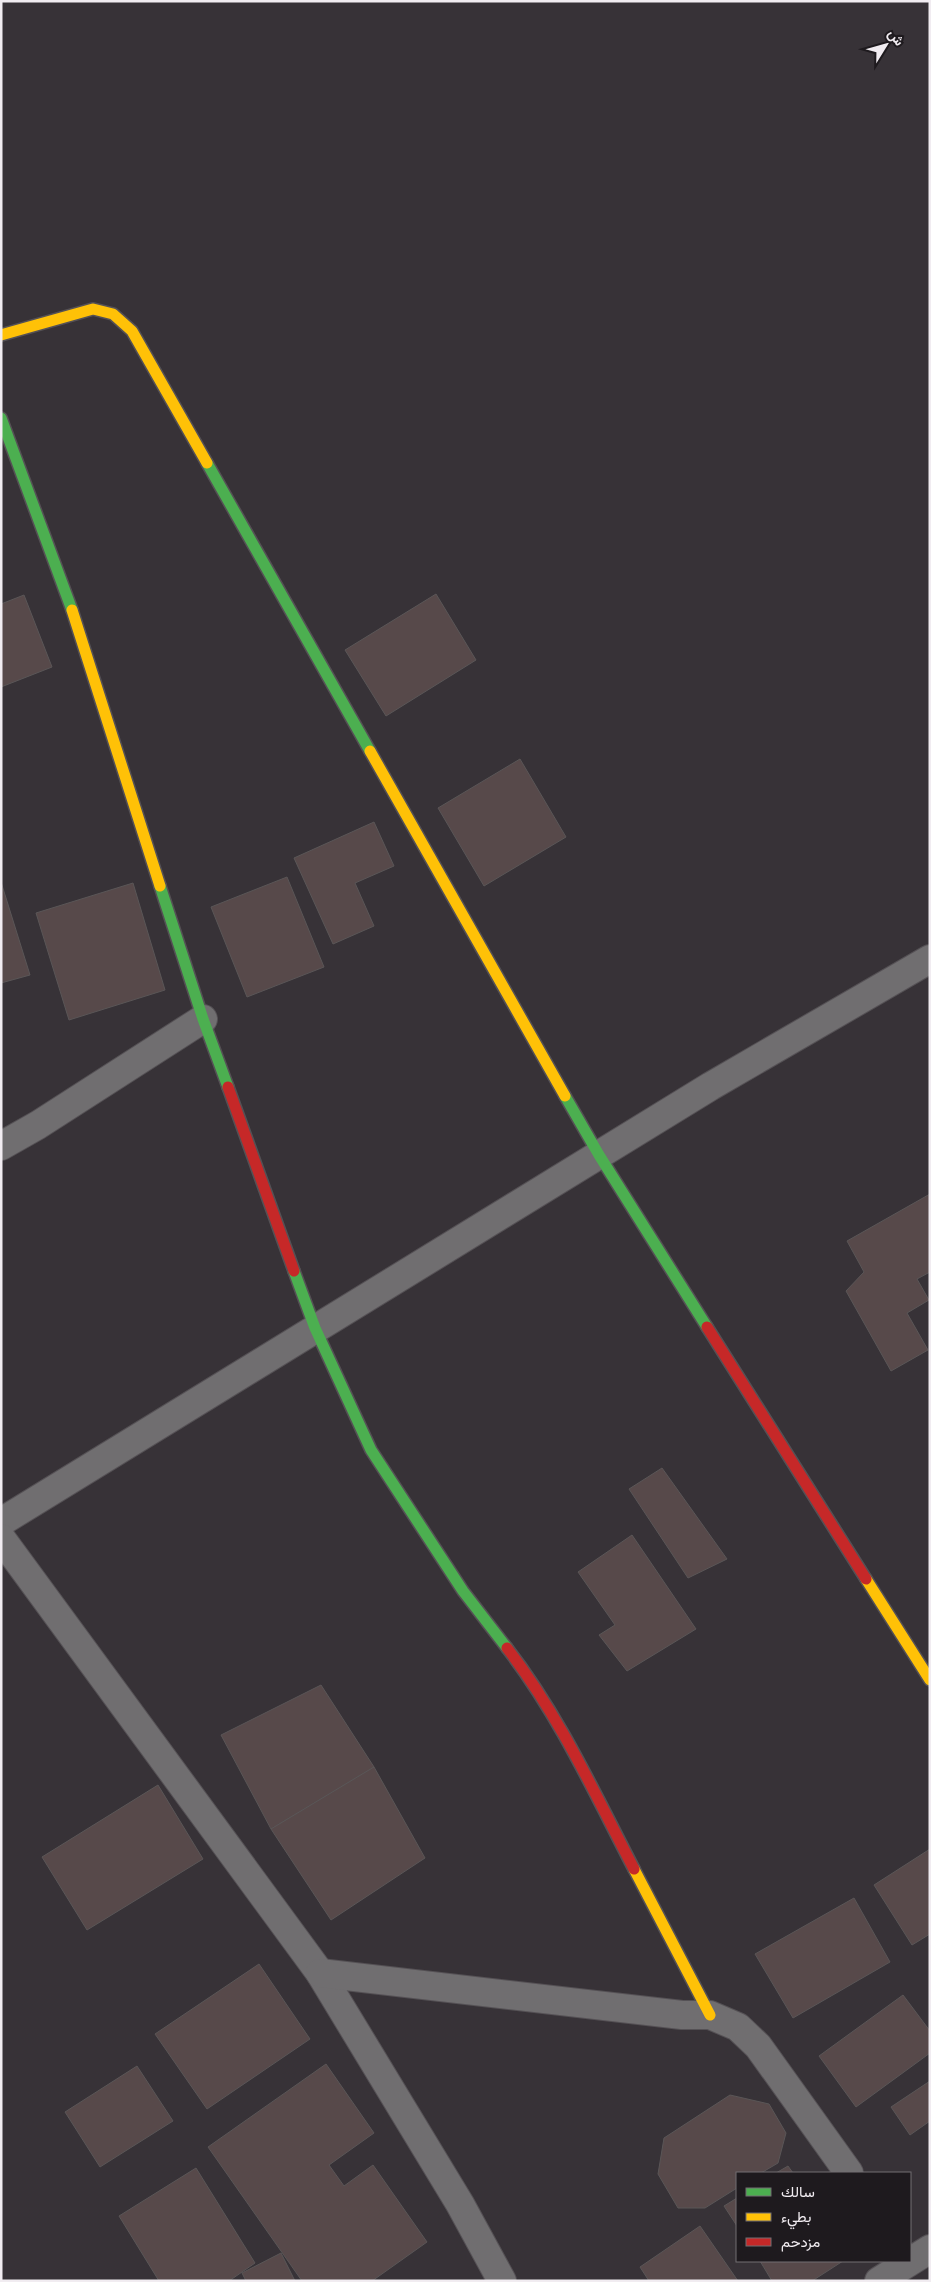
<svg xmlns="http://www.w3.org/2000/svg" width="931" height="2282" font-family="'PT Sans',Vazirmatn,sans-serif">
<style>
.building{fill:#57494a;stroke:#5a5657}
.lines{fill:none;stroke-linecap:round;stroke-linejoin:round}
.street-casing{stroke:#555155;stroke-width:30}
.fast-casing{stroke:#555155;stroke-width:14}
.slow-casing{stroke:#555155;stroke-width:14}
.jam-casing{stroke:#555155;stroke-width:14}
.street{stroke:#706e70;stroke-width:28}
.fast{stroke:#4caf50;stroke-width:11}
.slow{stroke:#ffc107;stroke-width:11}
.jam{stroke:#c62828;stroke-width:11}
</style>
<rect width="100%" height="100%" fill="#373237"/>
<g class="building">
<polygon points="436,594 476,660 386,716 345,650"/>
<polygon points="24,595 52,667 1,687 1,604"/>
<polygon points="520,759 566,837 484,886 438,808"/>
<polygon points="374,822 394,866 355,883 374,926 333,944 294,858"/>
<polygon points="287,877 324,967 247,997 211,907"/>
<polygon points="1,882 30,975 1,983"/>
<polygon points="133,883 165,990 69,1020 36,913"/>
<polygon points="930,1194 930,1272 917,1279 929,1300 907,1313 928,1350 891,1371 846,1291 864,1272 847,1241"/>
<polygon points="662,1468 727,1559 688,1578 629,1489"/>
<polygon points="632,1535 696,1629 627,1671 599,1635 615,1625 578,1572"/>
<polygon points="321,1685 374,1767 271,1829 221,1735"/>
<polygon points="374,1767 425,1858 331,1920 271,1829"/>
<polygon points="158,1785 203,1859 87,1930 42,1857"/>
<polygon points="930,1849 930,1934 912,1945 874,1885"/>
<polygon points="854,1898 890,1962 793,2018 755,1954"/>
<polygon points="259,1964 310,2039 207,2109 155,2034"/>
<polygon points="903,1995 930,2031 930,2053 856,2107 819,2056"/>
<polygon points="326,2064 374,2133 329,2165 344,2186 373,2165 427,2242 372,2281 302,2281 208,2147"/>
<polygon points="137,2066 173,2121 100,2167 65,2112"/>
<polygon points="930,2081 930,2121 910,2135 891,2107"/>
<polygon points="730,2095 769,2104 786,2133 778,2163 761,2173 737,2173 737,2188 705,2208 678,2208 658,2174 664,2138"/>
<polygon points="788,2166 793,2173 776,2173"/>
<polygon points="196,2168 255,2263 229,2281 159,2281 119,2216"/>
<polygon points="737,2198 737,2226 724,2206"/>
<polygon points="700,2226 738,2281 649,2281 640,2267"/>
<polygon points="281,2253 295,2281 246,2281 242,2273"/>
<polygon points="760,2261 843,2261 812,2281 772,2281"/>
</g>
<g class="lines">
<defs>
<g id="street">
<polyline points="1,1146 38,1125 203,1019"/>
<polyline points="1,1522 711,1086 930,959"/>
<polyline points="1,1538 320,1973 460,2204 502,2281"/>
<polyline points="320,1973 682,2015 710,2015 738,2027 758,2046 849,2173"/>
<polyline points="879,2281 930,2249"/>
</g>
<g id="fast">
<polyline points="1,418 72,610"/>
<polyline points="207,463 370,751"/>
<polyline points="160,886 203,1019 228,1087"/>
<polyline points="565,1096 599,1155 707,1327"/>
<polyline points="294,1271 315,1328 371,1450 463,1591 507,1648"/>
</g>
<g id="slow">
<polyline points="1,335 93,309 113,314 132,331 207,463"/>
<polyline points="72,610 160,886"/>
<polyline points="370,751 565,1096"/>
<polyline points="866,1579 930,1680"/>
<polyline points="634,1869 710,2015"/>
</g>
<g id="jam">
<polyline points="228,1087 294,1271"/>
<polyline points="707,1327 866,1579"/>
<path d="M507,1648c52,67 88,146 127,221"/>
</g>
</defs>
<use href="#street" class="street-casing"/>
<use href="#fast" class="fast-casing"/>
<use href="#slow" class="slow-casing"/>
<use href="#jam" class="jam-casing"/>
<use href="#street" class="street"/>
<use href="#fast" class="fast"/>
<use href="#slow" class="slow"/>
<use href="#jam" class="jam"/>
</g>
<rect width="931" height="2282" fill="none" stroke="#f1ecf1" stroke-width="5"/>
<rect x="736" y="2172" width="175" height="90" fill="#1e1a1e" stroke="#726e72"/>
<rect x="746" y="2188" width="25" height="8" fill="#4caf50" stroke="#726e72"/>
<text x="781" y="2197" font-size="15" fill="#f1ecf1">سالك</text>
<rect x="746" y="2213" width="25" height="8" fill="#ffc107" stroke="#726e72"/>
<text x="781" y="2222" font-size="15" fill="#f1ecf1">بطيء</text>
<rect x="746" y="2238" width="25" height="8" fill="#c62828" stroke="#726e72"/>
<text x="781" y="2247" font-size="15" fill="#f1ecf1">مزدحم</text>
<g transform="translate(886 45) rotate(53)" stroke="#1e1a1e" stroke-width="4" paint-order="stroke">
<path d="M0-4L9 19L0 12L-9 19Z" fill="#f1ecf1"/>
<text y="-8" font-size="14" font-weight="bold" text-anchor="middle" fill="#f1ecf1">ش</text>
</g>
</svg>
